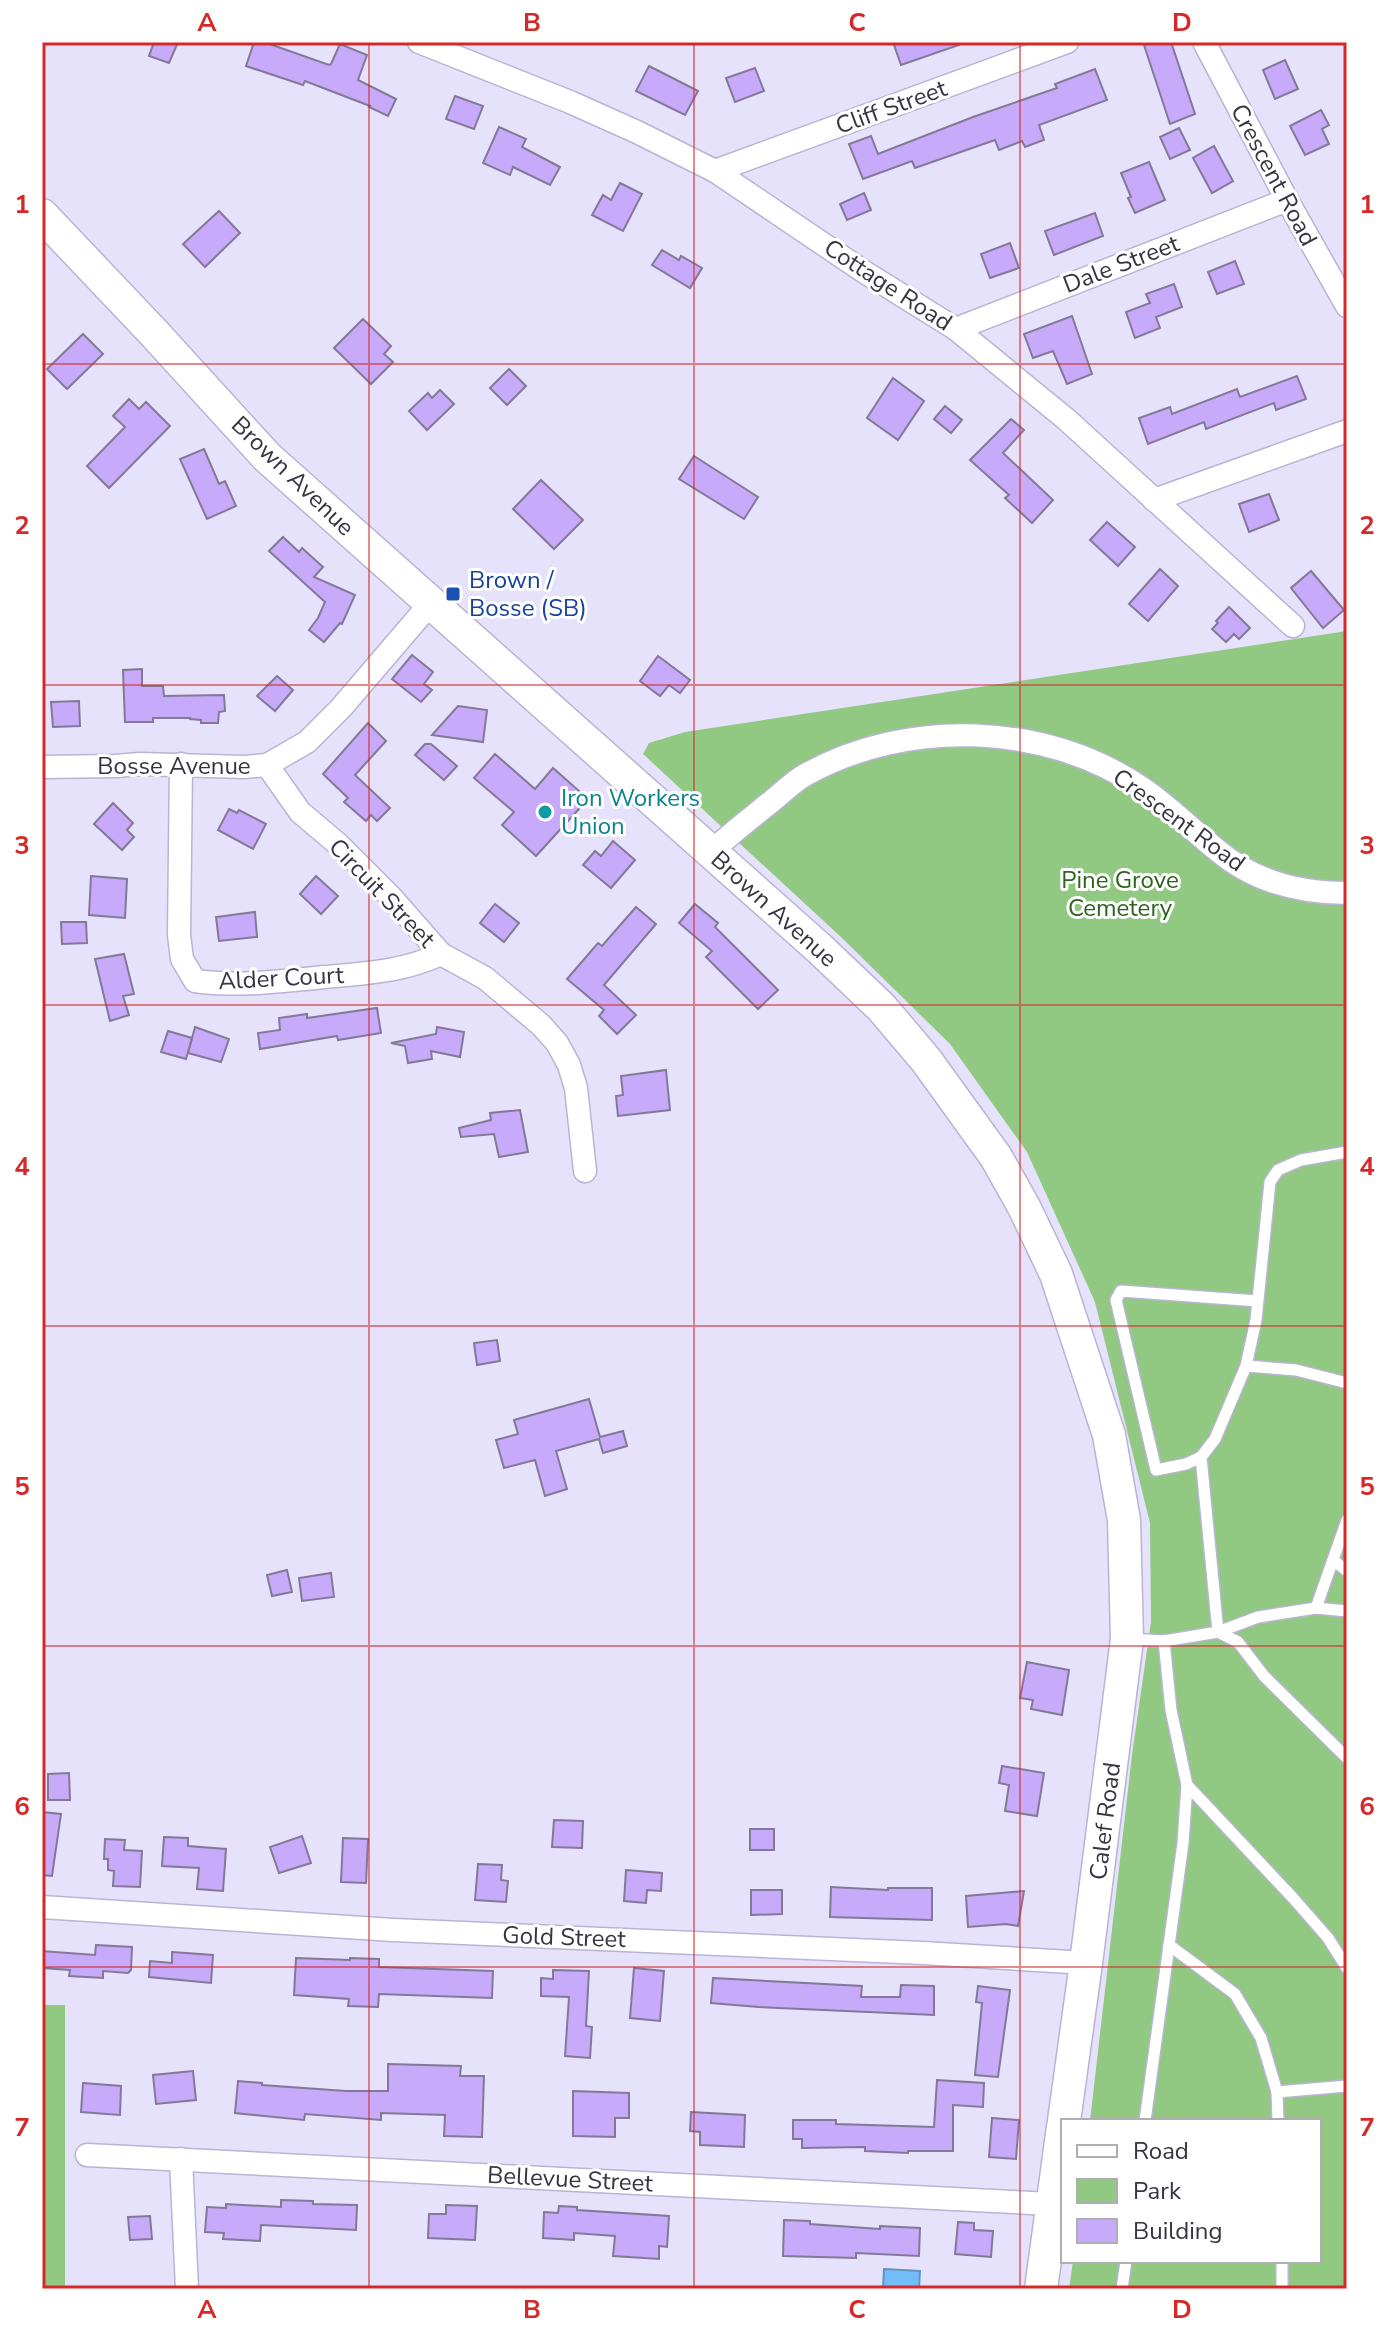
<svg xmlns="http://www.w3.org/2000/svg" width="1389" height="2331" font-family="'Nunito Sans',sans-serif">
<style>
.green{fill:#91c982}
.water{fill:#72bcf9;stroke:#6094c2;stroke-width:2}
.building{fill:#c7aafa;stroke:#837996;stroke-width:2}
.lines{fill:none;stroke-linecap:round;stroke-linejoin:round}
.lane-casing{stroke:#b8b4d3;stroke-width:14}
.street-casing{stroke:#b8b4d3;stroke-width:25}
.secondary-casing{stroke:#b8b4d3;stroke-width:35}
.lane{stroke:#fff;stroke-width:11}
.street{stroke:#fff;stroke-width:22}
.secondary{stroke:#fff;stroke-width:32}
.grid{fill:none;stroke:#d62828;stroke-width:2;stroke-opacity:0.55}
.transit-dot{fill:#1a4fb4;stroke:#fff;stroke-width:3}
.culture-dot{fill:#0f9aa8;stroke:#fff;stroke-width:3}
.labels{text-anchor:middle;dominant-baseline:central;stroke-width:6;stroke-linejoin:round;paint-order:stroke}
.street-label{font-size:24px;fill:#363541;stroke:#fff}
.transit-label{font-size:24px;fill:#164399;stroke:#fff;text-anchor:start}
.culture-label{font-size:24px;fill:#0d838f;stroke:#fff;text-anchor:start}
.park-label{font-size:24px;fill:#2d631d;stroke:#fff}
.neatline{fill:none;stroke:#d62828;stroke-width:3}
.grid-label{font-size:26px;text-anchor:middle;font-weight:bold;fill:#d62828}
</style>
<rect width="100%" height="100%" fill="#e6e2fc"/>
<g class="green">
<polygon points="1347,631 1347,2289 1069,2289 1073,2261 1319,2261 1319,2121 1090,2121 1132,1755 1151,1622 1150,1523 1095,1302 1027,1152 950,1044 842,938 643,754 649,743 685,732"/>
<rect x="42" y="2005" width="23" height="284"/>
</g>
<polygon class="water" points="884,2269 920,2271 919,2289 883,2288"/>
<g class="building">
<polygon points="154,42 178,42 169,63 149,56"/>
<polygon points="254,42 264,42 329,65 331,64 340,44 367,55 358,80 396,99 388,116 369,107 370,106 305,81 303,85 246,66"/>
<polygon points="893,42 958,42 959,45 901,65"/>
<polygon points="1154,42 1171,42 1195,114 1170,124 1144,45"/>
<polygon points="1285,60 1298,89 1275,99 1263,70"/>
<polygon points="649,66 698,91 685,115 636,91"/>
<polygon points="755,68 764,91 735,102 726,78"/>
<polygon points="1095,69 1107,100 1039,125 1044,140 1025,147 1022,141 999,150 995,140 915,168 912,161 863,179 849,144 871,136 878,154 973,117 1057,88 1055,84"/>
<polygon points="455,96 483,106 474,129 446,119"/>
<polygon points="1321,110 1329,125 1322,129 1329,144 1305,155 1290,126"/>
<polygon points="499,127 526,139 522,147 560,167 550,185 513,167 510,175 483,163"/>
<polygon points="1179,128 1190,150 1170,159 1160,137"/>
<polygon points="1214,146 1233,181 1212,193 1193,158"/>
<polygon points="1149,162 1165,200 1135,213 1128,198 1131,197 1121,173"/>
<polygon points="620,183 642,194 623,231 592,215 603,195 611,200"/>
<polygon points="864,193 871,210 847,220 840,204"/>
<polygon points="219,211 240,233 205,267 183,244"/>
<polygon points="1095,213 1103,236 1054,255 1045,231"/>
<polygon points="1010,243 1019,268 990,278 981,254"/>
<polygon points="662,250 679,260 681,256 702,268 690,288 652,265"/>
<polygon points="1235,261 1244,284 1217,294 1208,272"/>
<polygon points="1174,284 1182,307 1156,317 1160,328 1135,338 1126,312 1150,303 1146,294"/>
<polygon points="1072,316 1092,374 1067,384 1053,351 1033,358 1024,334"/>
<polygon points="363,319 391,346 384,354 393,362 371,384 334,348"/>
<polygon points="83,334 103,354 67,389 47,369"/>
<polygon points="509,369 526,386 507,405 490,388"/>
<polygon points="1297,376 1306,399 1276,410 1274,403 1206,429 1204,422 1148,444 1139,418 1170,407 1172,414 1237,389 1240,397"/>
<polygon points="893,378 924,401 898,440 867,418"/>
<polygon points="440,390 454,404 427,430 409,411 428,393 432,398"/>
<polygon points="129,399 139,409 146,402 170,426 109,488 87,466 125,427 113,416"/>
<polygon points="945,406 962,420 951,433 934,419"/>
<polygon points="1011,419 1024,430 1003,453 1053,500 1032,523 1005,498 1009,495 970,460"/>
<polygon points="204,449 219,484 225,481 236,506 207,519 180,459"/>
<polygon points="694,456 758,497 744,519 679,479"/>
<polygon points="541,480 583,520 554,549 513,509"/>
<polygon points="1269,494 1279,520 1249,532 1239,504"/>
<polygon points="1107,522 1135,547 1118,566 1090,540"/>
<polygon points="283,537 299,552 302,548 323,567 314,577 355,595 342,624 340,623 324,642 309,630 318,618 325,602 269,551"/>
<polygon points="1160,569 1178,586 1148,621 1129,604"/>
<polygon points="1311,571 1344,610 1323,628 1291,588"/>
<polygon points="1229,607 1250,628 1239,639 1234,634 1226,642 1212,629 1218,623 1216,621"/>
<polygon points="412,655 433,672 424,684 432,690 421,702 392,679"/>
<polygon points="658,656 690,680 680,693 669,685 660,696 640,681"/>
<polygon points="142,669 142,686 163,686 164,696 224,695 225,711 219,712 218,723 201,723 201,720 190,719 190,718 153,718 153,722 125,722 123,670"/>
<polygon points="277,676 293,690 275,711 257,696"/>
<polygon points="79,701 80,726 53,727 51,702"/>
<polygon points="458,706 487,710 483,742 432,735"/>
<polygon points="368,723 386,741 355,775 390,808 377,821 371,815 366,821 344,802 348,798 323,774"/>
<polygon points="425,744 431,744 457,766 444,780 415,755"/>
<polygon points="495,754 535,789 553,768 588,799 536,856 502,825 514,812 474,778"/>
<polygon points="113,803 133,823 127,830 134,837 122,850 94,824"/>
<polygon points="229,809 237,813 239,810 266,824 253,849 218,830"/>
<polygon points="613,841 635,860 611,888 583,865 595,851 601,856"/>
<polygon points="91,876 127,879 125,918 89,915"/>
<polygon points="316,876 338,896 321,914 300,894"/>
<polygon points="495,904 519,923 504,942 480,923"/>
<polygon points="695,904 718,923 715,927 778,990 758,1009 706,957 712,951 679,923"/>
<polygon points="636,907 656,924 604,985 636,1015 617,1034 599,1016 604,1010 567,979 598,943 602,946"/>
<polygon points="255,912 257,937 219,941 216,917"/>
<polygon points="61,922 86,922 87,943 62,944"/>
<polygon points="124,954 134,994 123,996 129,1015 110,1021 95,959"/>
<polygon points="377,1008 381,1033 338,1040 337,1036 260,1049 258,1033 280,1030 279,1018 307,1014 307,1018"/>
<polygon points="195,1027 229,1039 221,1062 188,1053"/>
<polygon points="437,1027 464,1032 460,1057 431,1051 432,1059 408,1063 405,1046 391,1043 436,1034"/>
<polygon points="168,1031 192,1038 186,1059 161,1052"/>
<polygon points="666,1070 670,1110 618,1116 616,1096 623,1095 621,1076"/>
<polygon points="520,1110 528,1152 499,1157 494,1134 461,1137 459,1128 491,1120 490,1113"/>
<polygon points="497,1340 500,1361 477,1365 474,1343"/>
<polygon points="589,1399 600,1437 623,1431 627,1446 603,1453 599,1439 556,1451 567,1489 545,1496 535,1460 504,1468 496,1440 518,1434 514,1420"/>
<polygon points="287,1570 292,1592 272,1596 267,1575"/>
<polygon points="331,1573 334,1597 302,1601 299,1578"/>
<polygon points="1027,1662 1069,1670 1062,1715 1031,1709 1033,1700 1020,1698"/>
<polygon points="1002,1766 1044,1773 1037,1816 1005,1811 1009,1785 999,1783"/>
<polygon points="69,1773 70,1800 48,1800 48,1774"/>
<polygon points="42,1812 61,1814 52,1876 42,1875"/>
<polygon points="554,1820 583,1821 582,1848 552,1847"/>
<rect x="750" y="1829" width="24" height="21"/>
<polygon points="302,1836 311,1863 279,1873 270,1847"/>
<polygon points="164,1837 188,1838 188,1846 226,1849 223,1891 197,1889 199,1868 162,1866"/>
<polygon points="343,1838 368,1839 366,1883 341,1882"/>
<polygon points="105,1839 125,1840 124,1850 142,1851 140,1887 113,1886 114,1871 108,1870 108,1859 104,1859"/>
<polygon points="478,1864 502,1865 501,1880 508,1881 506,1902 475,1900"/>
<polygon points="626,1870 662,1873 661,1891 647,1890 646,1903 624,1901"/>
<polygon points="831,1887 888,1890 888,1888 932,1888 932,1920 830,1917"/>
<polygon points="751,1890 782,1890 782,1914 751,1915"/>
<polygon points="1024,1891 1018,1926 1006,1924 968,1927 966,1896"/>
<polygon points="96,1945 132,1947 131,1970 128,1973 103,1971 103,1978 69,1976 70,1970 42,1968 42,1951 95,1955"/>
<polygon points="172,1952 213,1955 211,1983 149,1977 150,1961 172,1963"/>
<polygon points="296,1958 350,1960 350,1958 379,1959 379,1967 493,1971 492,1998 379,1994 378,2007 348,2006 349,1999 294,1995"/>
<polygon points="634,1968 664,1971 660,2021 630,2018"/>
<polygon points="553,1970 589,1971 586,2026 592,2027 590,2058 565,2056 569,1997 541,1996 541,1978 553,1979"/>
<polygon points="713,1978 862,1986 861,1997 900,1997 901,1985 934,1986 934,2015 759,2007 711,2003"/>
<polygon points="978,1986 1010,1990 998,2077 975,2075 982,2003 976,2002"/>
<polygon points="388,2064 461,2066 460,2076 484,2076 482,2137 444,2136 445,2115 381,2113 381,2120 305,2114 304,2120 235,2113 238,2081 262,2083 262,2085 346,2091 388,2091"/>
<polygon points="193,2071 196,2100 156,2104 153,2075"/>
<polygon points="937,2080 984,2083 983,2107 953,2105 953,2151 908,2151 908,2153 865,2151 865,2147 802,2148 802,2139 793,2139 793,2120 836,2120 836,2124 934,2127"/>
<polygon points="83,2083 121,2086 120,2115 81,2112"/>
<polygon points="573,2091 629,2093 629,2118 615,2118 615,2137 573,2136"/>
<polygon points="691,2112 745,2115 744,2147 700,2145 700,2132 690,2131"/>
<polygon points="992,2118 1019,2120 1016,2159 989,2157"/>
<polygon points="281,2200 313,2201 313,2204 357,2205 356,2230 261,2225 260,2241 223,2239 224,2233 205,2232 207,2207 226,2208 226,2204 281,2207"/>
<polygon points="446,2205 477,2206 475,2240 428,2238 429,2214 446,2214"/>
<polygon points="559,2206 577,2207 577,2210 669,2216 667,2247 659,2246 659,2259 613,2256 615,2236 574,2233 574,2240 543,2238 544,2212 558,2213"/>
<polygon points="150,2216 152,2239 130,2240 128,2217"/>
<polygon points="784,2220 810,2221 810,2224 880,2229 880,2226 920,2228 919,2256 856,2253 856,2258 783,2256"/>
<polygon points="958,2222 974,2223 974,2230 993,2231 991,2257 955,2254"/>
</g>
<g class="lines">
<defs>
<g id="lane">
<polyline points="1258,1301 1121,1291 1116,1300 1156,1470 1186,1464 1201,1457 1215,1439 1246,1366 1256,1320 1270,1182 1278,1170 1301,1160 1347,1152"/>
<polyline points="1246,1366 1296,1370 1347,1383"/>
<polyline points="1201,1457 1218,1632 1258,1617 1316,1608 1347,1611"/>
<polyline points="1333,1560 1347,1571"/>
<polyline points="1316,1608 1347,1520"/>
<polyline points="1129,1639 1164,1641"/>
<polyline points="1347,1758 1264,1676 1238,1642 1218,1632 1164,1641 1171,1710 1187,1785 1293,1898 1328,1938 1347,1968"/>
<polyline points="1169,1945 1235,1994 1261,2038 1277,2092 1278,2121"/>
<polyline points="1277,2092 1347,2086"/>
<polyline points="1145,2121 1183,1843 1187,1785"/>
<polyline points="1122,2289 1126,2261"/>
<polyline points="1282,2289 1282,2261"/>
</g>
<g id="street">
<polyline points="419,42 570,102 637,132 715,171 866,273 956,329 1066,419 1293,626"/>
<polyline points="1204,42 1287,200 1347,306"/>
<polyline points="715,171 1067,42"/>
<polyline points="956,329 1287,200"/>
<polyline points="1154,500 1347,431"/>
<path d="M181,764l-2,171 3,24 13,22c43,6 87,0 130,-4 42,-4 77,-5 116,-23"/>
<polyline points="267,765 300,812 339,845 391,897 441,954 485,978 541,1025 557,1043 569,1065 576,1088 585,1171"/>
<polyline points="42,767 115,766 140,764 244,767 267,765 307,742 341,708 430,604"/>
<path d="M711,852c19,-18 40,-34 61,-51 10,-8 21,-19 33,-26 102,-57 240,-53 337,13 27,18 50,42 75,62 36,31 83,43 130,43"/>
<polyline points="42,1907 393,1930 923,1953 1086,1963"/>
<polyline points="87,2155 1052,2204"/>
<polyline points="181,2159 187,2289"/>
</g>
<g id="secondary">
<polyline points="42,215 154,333 267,457 820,949 881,1007 926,1060 996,1157 1024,1207 1056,1274 1109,1435 1124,1520 1127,1639 1086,1963 1064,2121"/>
<polyline points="1041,2289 1063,2127"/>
</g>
</defs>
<use href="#lane" class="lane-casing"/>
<use href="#street" class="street-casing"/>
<use href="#secondary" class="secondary-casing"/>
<use href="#lane" class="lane"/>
<use href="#street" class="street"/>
<use href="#secondary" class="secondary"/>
</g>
<path class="grid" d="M369,42v2247M694,42v2247M1020,42v2247M42,364h1305M42,685h1305M42,1005h1305M42,1326h1305M42,1646h1305M42,1967h1305"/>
<rect class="transit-dot" x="445" y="586" width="16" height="16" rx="4"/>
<circle class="culture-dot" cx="545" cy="812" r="8"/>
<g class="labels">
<g class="street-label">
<text transform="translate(891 107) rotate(-20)">Cliff Street</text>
<text transform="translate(1274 175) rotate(62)">Crescent Road</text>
<text transform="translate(1121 264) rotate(-21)">Dale Street</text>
<text transform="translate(888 285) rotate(33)">Cottage Road</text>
<text transform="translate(293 476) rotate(44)">Brown Avenue</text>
<text x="174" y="766">Bosse Avenue</text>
<text transform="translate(1179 820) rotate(36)">Crescent Road</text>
<text transform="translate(382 893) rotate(46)">Circuit Street</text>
<text transform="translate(774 909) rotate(42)">Brown Avenue</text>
<text transform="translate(281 978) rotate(-3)">Alder Court</text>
<text transform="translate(1105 1821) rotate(-83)">Calef Road</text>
<text transform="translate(564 1937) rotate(2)">Gold Street</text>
<text transform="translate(570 2179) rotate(3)">Bellevue Street</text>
</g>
<g class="transit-label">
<text x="469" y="580">Brown /<tspan x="469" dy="28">Bosse (SB)</tspan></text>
</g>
<g class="culture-label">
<text x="561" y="798">Iron Workers<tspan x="561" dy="28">Union</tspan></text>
</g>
<g class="park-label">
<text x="1120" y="880">Pine Grove<tspan x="1120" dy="28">Cemetery</tspan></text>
</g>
</g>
<rect width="1389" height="2331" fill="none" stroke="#ffffff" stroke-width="88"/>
<rect x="1061" y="2119" width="260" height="144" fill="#ffffff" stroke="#afaeb3" stroke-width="2"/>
<rect x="1077" y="2145" width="40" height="12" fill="#ffffff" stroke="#afaeb3" stroke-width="2"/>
<text x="1133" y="2159" font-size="24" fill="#363541">Road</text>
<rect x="1077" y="2179" width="40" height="24" fill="#91c982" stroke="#afaeb3" stroke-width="2"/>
<text x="1133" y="2199" font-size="24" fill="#363541">Park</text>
<rect x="1077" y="2219" width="40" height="24" fill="#c7aafa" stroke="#afaeb3" stroke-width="2"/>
<text x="1133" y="2239" font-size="24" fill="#363541">Building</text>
<rect x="44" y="44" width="1301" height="2243" class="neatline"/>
<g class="grid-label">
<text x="207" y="31">A</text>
<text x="532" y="31">B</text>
<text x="857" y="31">C</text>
<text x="1182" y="31">D</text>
<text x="22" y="213">1</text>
<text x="1367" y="213">1</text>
<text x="22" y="534">2</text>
<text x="1367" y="534">2</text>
<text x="22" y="854">3</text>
<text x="1367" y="854">3</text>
<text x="22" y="1175">4</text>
<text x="1367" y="1175">4</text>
<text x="22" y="1495">5</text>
<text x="1367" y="1495">5</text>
<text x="22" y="1815">6</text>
<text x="1367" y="1815">6</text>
<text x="22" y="2136">7</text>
<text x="1367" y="2136">7</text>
<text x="207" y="2318">A</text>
<text x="532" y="2318">B</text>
<text x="857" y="2318">C</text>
<text x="1182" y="2318">D</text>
</g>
</svg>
